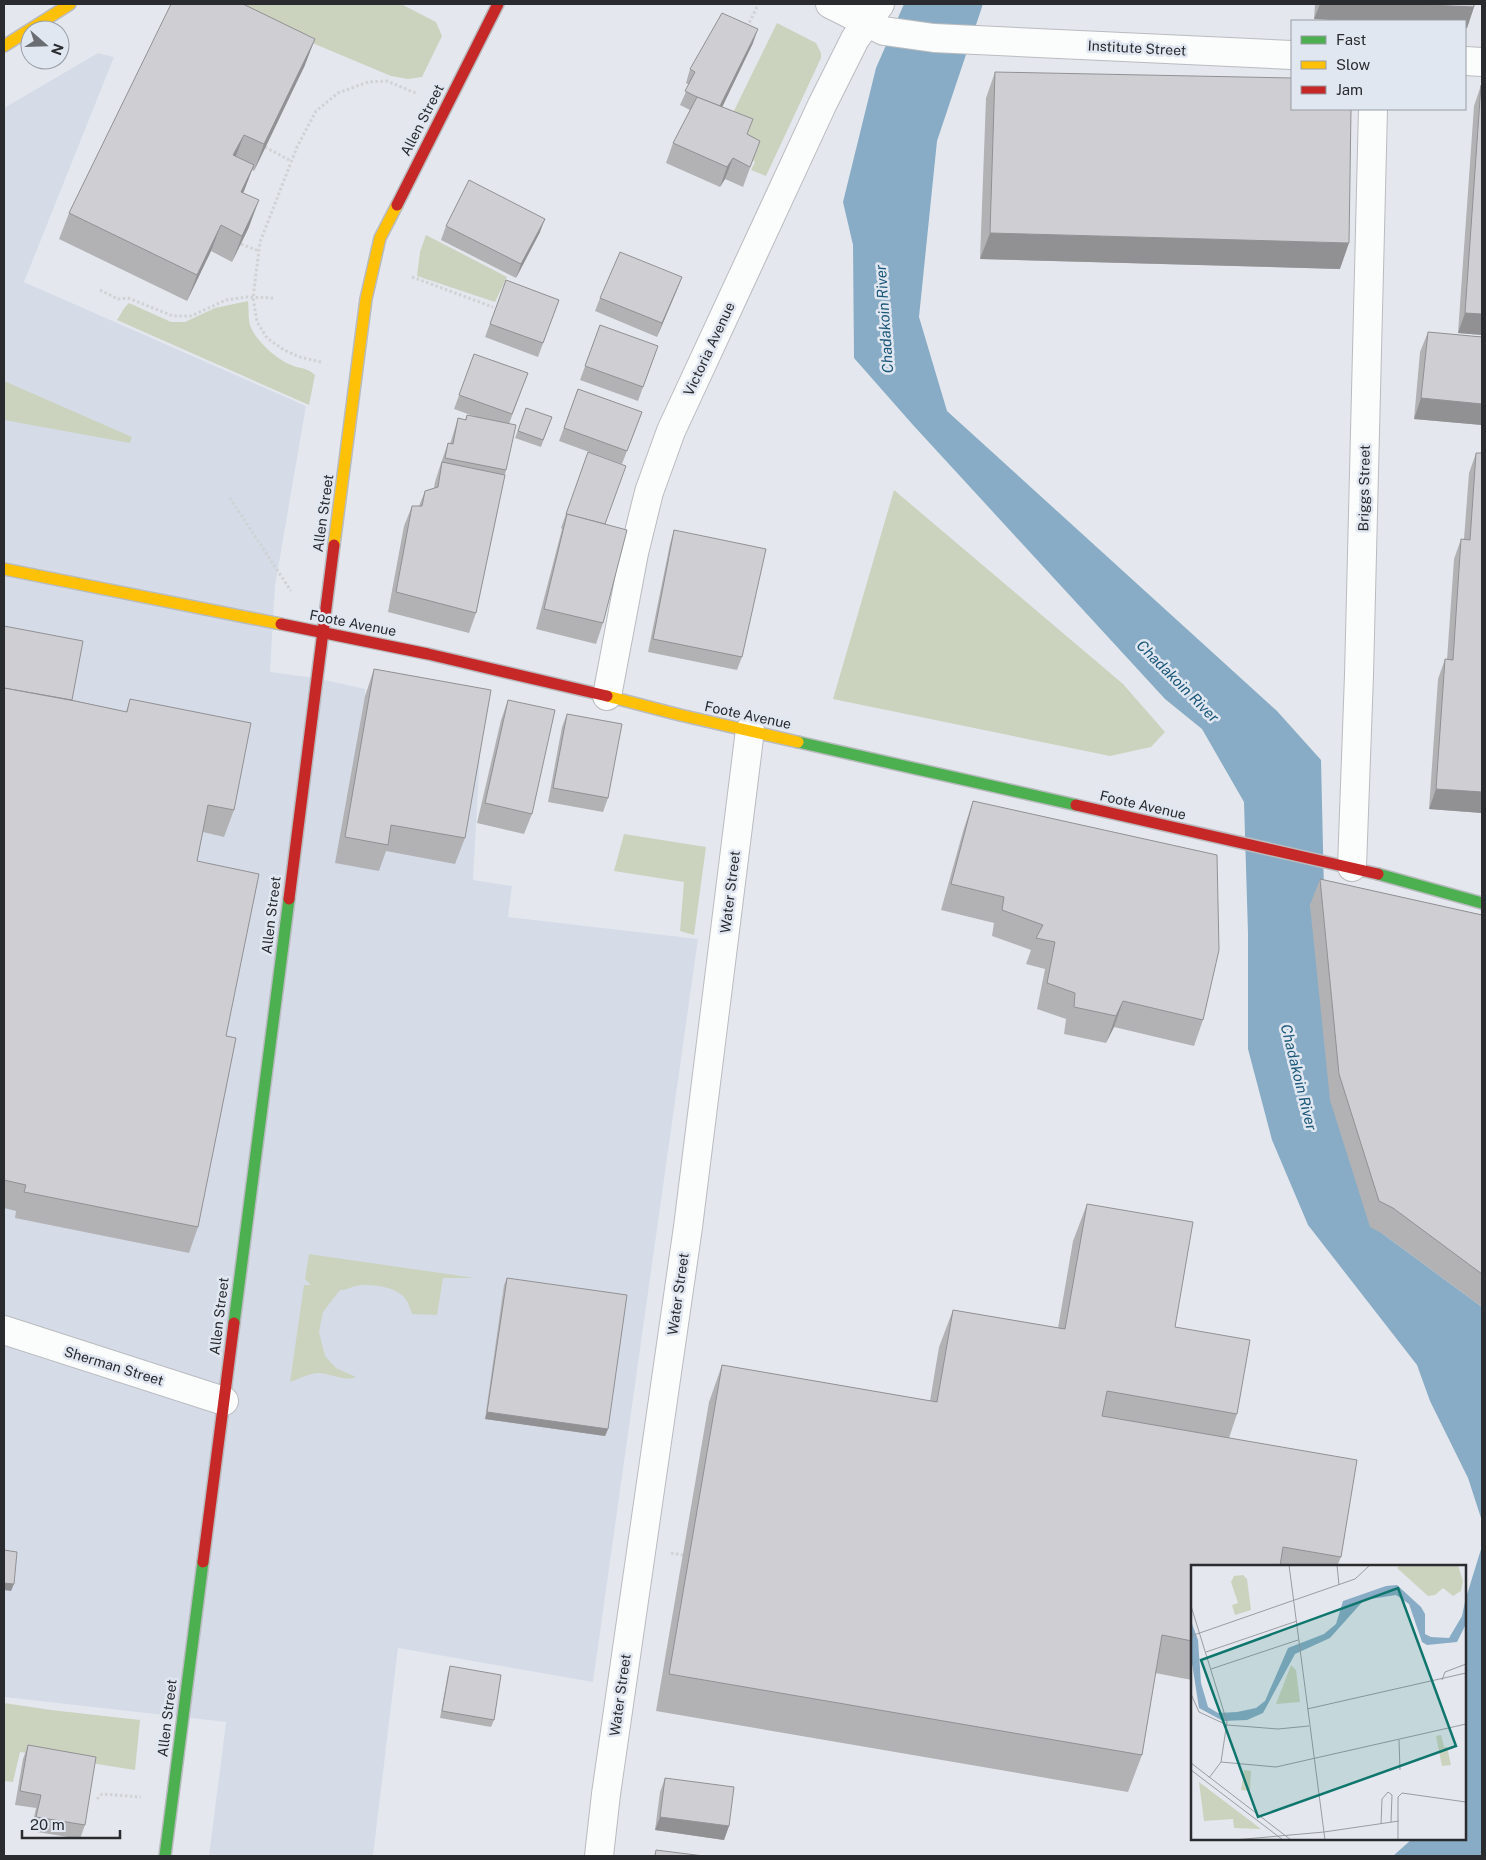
<svg xmlns="http://www.w3.org/2000/svg" width="1486" height="1860" font-family="'Public Sans',sans-serif">
<style>
.built{fill:#d5dce8}
.green{fill:#cbd3be}
.water{fill:#88acc5}
.lines{fill:none;stroke-linecap:round;stroke-linejoin:round}
.street-casing{stroke:#b9bbbf;stroke-width:30}
.fast-casing{stroke:#b9bbbf;stroke-width:14}
.slow-casing{stroke:#b9bbbf;stroke-width:14}
.jam-casing{stroke:#b9bbbf;stroke-width:14}
.path{stroke:#d0d2d4;stroke-width:3;stroke-dasharray:2.5 2.5;stroke-linecap:butt}
.street{stroke:#fbfcfc;stroke-width:28}
.fast{stroke:#4caf50;stroke-width:11}
.slow{stroke:#ffc107;stroke-width:11}
.jam{stroke:#c62828;stroke-width:11}
.wall{fill:#b2b2b5}
.shaded-wall{fill:#919194}
.building{fill:#cfcfd3;stroke:#919194}
.labels{text-anchor:middle;dominant-baseline:central;stroke-width:5;stroke-linejoin:round;paint-order:stroke}
.street-label{font-size:14px;fill:#292b2f;stroke:#e1e7f1}
.water-label{font-size:15px;font-style:italic;fill:#1a5778;stroke:#e1e7f1}
.inset-road{fill:none;stroke:#999ca2;stroke-width:1}
.view{fill:#0f766e;fill-opacity:0.15;stroke:#0f766e;stroke-width:2.5}
.inset-edge{fill:none;stroke:#292b2f;stroke-width:2.5}
</style>
<rect width="100%" height="100%" fill="#e4e8ee"/>
<polygon class="built" points="98,53 114,57 24,282 306,406 275,586 270,672 316,678 365,689 365,696 482,716 473,880 512,886 508,917 698,939 593,1682 398,1648 373,1856 209,1856 226,1722 4,1697 4,108"/>
<g class="green">
<polygon points="248,4 401,4 436,22 442,36 422,77 408,79 391,76 243,14"/>
<polygon points="777,23 816,43 821,53 821,58 766,176 751,170 755,162 743,152 726,127"/>
<polygon points="426,235 507,277 495,302 417,276 420,252"/>
<path d="M248,301c1,7 0,17 2,24 5,15 26,34 41,40 9,4 16,2 24,10l-6,30 -192,-85 8,-13 4,-4 42,19h14l30,-14z"/>
<polygon points="4,381 132,437 130,443 4,420"/>
<polygon points="894,490 1123,684 1165,732 1151,747 1110,756 833,699"/>
<polygon points="624,834 706,847 694,935 680,931 684,882 614,871"/>
<path d="M309,1254l166,24h-32l-6,37 -25,-1c-2,-6 -4,-13 -9,-18 -10,-10 -35,-13 -48,-10 -6,2 -9,4 -15,4l-17,22 -4,20 6,24 11,12 20,9c-11,5 -26,-4 -39,-4 -9,1 -18,6 -27,9l14,-97h7l-6,-6z"/>
<polygon points="4,1703 51,1710 140,1720 135,1770 20,1752 13,1782 4,1781"/>
</g>
<g class="water">
<polygon points="904,4 983,4 937,141 919,317 947,411 1277,711 1321,760 1324,891 1310,905 1383,1234 1482,1307 1482,1521 1468,1478 1430,1401 1417,1365 1308,1225 1272,1140 1248,1049 1248,933 1244,802 1202,729 1165,699 913,425 854,358 853,245 843,202 876,68"/>
<polygon points="1482,1546 1482,1856 1393,1856 1412,1839 1465,1839 1465,1601"/>
</g>
<g class="lines">
<defs>
<g id="street">
<polyline points="830,4 884,31 934,38 1292,55"/>
<polyline points="1465,61 1482,62"/>
<polyline points="607,696 634,553 649,492 671,431 822,105 855,39 880,4"/>
<polyline points="1352,867 1359,675 1373,109"/>
<polyline points="4,1330 224,1401"/>
<polyline points="599,1856 606,1794 688,1227 750,730"/>
</g>
<g id="fast">
<polyline points="798,742 1076,805"/>
<polyline points="1378,874 1482,903"/>
<polyline points="234,1323 289,899"/>
<polyline points="165,1856 203,1562"/>
</g>
<g id="slow">
<polyline points="4,46 70,4"/>
<polyline points="334,545 366,299 380,238 397,205"/>
<polyline points="4,569 281,624"/>
<polyline points="607,696 680,715 798,742"/>
</g>
<g id="jam">
<polyline points="397,205 498,4"/>
<polyline points="281,624 428,654 607,696"/>
<polyline points="1076,805 1378,874"/>
<polyline points="289,899 334,545"/>
<polyline points="203,1562 234,1323"/>
</g>
</defs>
<use href="#street" class="street-casing"/>
<use href="#fast" class="fast-casing"/>
<use href="#slow" class="slow-casing"/>
<use href="#jam" class="jam-casing"/>
<g class="path">
<polyline points="747,27 757,7"/>
<polyline points="265,147 291,161"/>
<polyline points="241,244 259,251"/>
<polyline points="412,277 493,307"/>
<polyline points="100,290 118,299 128,298 173,316 191,316 226,300 247,297 273,298"/>
<polyline points="321,362 300,357 284,350 267,338 257,322 253,298 260,242 297,147 316,111 338,93 368,82 387,81 418,94"/>
<polyline points="230,498 291,591"/>
<polyline points="671,1553 683,1555"/>
<polyline points="97,1799 102,1794 141,1797"/>
</g>
<use href="#street" class="street"/>
<use href="#fast" class="fast"/>
<use href="#slow" class="slow"/>
<use href="#jam" class="jam"/>
</g>
<g class="wall">
<polygon points="1315,4 1474,4 1474,7 1467,28 1465,28 1465,21 1314,19"/>
<polygon points="753,43 722,107 753,119 747,134 760,141 743,187 725,179 720,187 666,163 673,143 690,110 680,105 689,85 686,83 690,69"/>
<polygon points="305,65 254,171 252,170 243,193 249,227 232,262 211,251 187,301 59,239 69,213"/>
<polygon points="995,72 1340,269 980,259 986,98"/>
<polygon points="1481,85 1482,86 1482,335 1458,333 1474,106"/>
<polygon points="446,226 540,232 516,278 441,240"/>
<polygon points="682,277 657,337 595,311 600,298"/>
<polygon points="506,280 559,300 538,357 485,337"/>
<polygon points="600,325 658,346 638,401 580,380"/>
<polygon points="1428,332 1482,337 1482,425 1414,419 1420,352"/>
<polygon points="474,354 528,373 509,424 506,470 476,613 469,633 388,612 404,526 412,506 419,506 425,491 434,488 435,482 441,463 448,443 450,444 458,418 465,420 467,415 479,418 454,409"/>
<polygon points="578,389 642,412 622,464 559,441"/>
<polygon points="526,408 552,417 541,447 515,438"/>
<polygon points="588,452 605,524 603,623 596,644 536,629 562,529 561,528"/>
<polygon points="1476,453 1482,813 1429,809 1438,679 1445,659 1447,660 1454,559 1461,539 1464,539 1469,473"/>
<polygon points="674,530 742,657 737,670 648,652 670,544"/>
<polygon points="4,626 72,700 126,712 130,699 234,810 224,837 203,832 197,861 226,1036 198,1227 189,1253 15,1218 16,1211 4,1208"/>
<polygon points="374,669 465,838 455,864 386,851 379,871 335,863 365,696"/>
<polygon points="508,700 532,814 524,834 477,823 501,720"/>
<polygon points="567,714 608,798 603,812 548,802 562,727"/>
<polygon points="973,801 1203,1020 1194,1046 1114,1027 1106,1043 1064,1034 1066,1019 1037,1009 1045,969 1026,964 1031,950 992,936 994,923 941,910 964,828"/>
<polygon points="1320,879 1482,915 1482,1307 1383,1234 1370,1227 1330,1100 1310,905"/>
<polygon points="1087,1204 1237,1414 1229,1438 1341,1557 1337,1566 1192,1566 1192,1680 1155,1673 1142,1755 1128,1792 656,1711 709,1402 722,1365 930,1401 939,1347 953,1310 1058,1328 1073,1241"/>
<polygon points="507,1278 608,1429 605,1436 485,1419 504,1285"/>
<polygon points="450,1666 494,1720 491,1727 440,1718 448,1673"/>
<polygon points="28,1745 85,1825 80,1839 31,1831 36,1808 15,1805 23,1759"/>
<polygon points="665,1778 729,1826 724,1840 655,1830 660,1792"/>
</g>
<g class="shaded-wall">
<polygon points="1320,4 1404,4 1474,7 1467,28 1465,28 1465,21 1347,21 1314,19"/>
<polygon points="758,29 753,43 715,122 719,108"/>
<polygon points="315,39 305,65 254,171 264,144"/>
<polygon points="244,135 234,161 233,155"/>
<polygon points="733,158 725,179 720,187 727,167"/>
<polygon points="254,165 244,191 231,218 241,192"/>
<polygon points="259,200 249,227 232,262 242,236"/>
<polygon points="545,219 540,232 516,278 521,264"/>
<polygon points="221,225 211,251 187,301 197,275"/>
<polygon points="990,233 1349,243 1340,269 980,259"/>
<polygon points="682,277 677,290 657,337 662,323"/>
<polygon points="1465,313 1482,314 1482,335 1458,333"/>
<polygon points="1421,398 1482,404 1482,425 1414,419"/>
<polygon points="1436,789 1482,792 1482,813 1429,809"/>
<polygon points="1123,1001 1114,1027 1106,1043 1116,1016"/>
<polygon points="487,1412 608,1429 605,1436 485,1419"/>
<polygon points="4,1583 14,1584 11,1591 4,1590"/>
<polygon points="660,1817 729,1826 724,1840 655,1830"/>
</g>
<g class="building">
<polygon points="171,4 243,4 315,39 264,144 244,135 233,155 254,165 241,192 259,200 242,236 221,225 197,275 69,213"/>
<polygon points="1404,4 1474,4 1474,7"/>
<polygon points="722,13 758,29 720,106 697,97 685,91 695,72 690,69"/>
<polygon points="995,72 1292,78 1292,109 1351,109 1349,243 990,233"/>
<polygon points="1481,85 1482,86 1482,314 1465,313"/>
<polygon points="697,97 753,119 747,134 760,141 750,167 733,158 727,167 673,143"/>
<polygon points="469,180 545,219 521,264 446,226"/>
<polygon points="620,252 682,277 662,323 600,298"/>
<polygon points="506,280 559,300 543,343 490,324"/>
<polygon points="600,325 658,346 643,387 585,366"/>
<polygon points="1428,332 1482,337 1482,404 1421,398"/>
<polygon points="474,354 528,373 512,414 459,395"/>
<polygon points="578,389 642,412 627,451 564,428"/>
<polygon points="526,408 552,417 543,440 518,431"/>
<polygon points="467,415 516,425 506,470 445,458 448,443 453,444 458,418 466,420"/>
<polygon points="588,452 626,466 605,524 566,514"/>
<polygon points="1476,453 1482,453 1482,792 1436,789 1445,659 1453,660 1461,539 1470,540"/>
<polygon points="442,462 505,475 476,613 396,592 412,506 422,506 425,491 438,487"/>
<polygon points="567,514 627,530 603,623 544,609"/>
<polygon points="674,530 766,549 742,657 653,639"/>
<polygon points="4,626 83,641 72,700 4,688"/>
<polygon points="374,669 491,690 465,838 391,825 388,845 345,837"/>
<polygon points="4,688 75,701 127,712 130,699 251,723 234,810 208,805 197,861 259,874 226,1036 236,1038 198,1227 24,1192 26,1185 4,1180"/>
<polygon points="508,700 555,710 532,814 485,803"/>
<polygon points="567,714 622,724 608,798 553,788"/>
<polygon points="973,801 1217,855 1219,950 1203,1020 1123,1001 1116,1016 1074,1007 1075,993 1047,983 1055,942 1036,938 1043,925 1002,910 1004,897 951,884"/>
<polygon points="1320,879 1482,915 1482,1274 1393,1208 1379,1201 1339,1074"/>
<polygon points="1087,1204 1193,1222 1175,1327 1250,1340 1237,1414 1107,1391 1102,1416 1357,1460 1341,1557 1283,1547 1280,1566 1192,1566 1192,1641 1162,1635 1142,1755 669,1674 722,1365 937,1402 953,1310 1065,1329"/>
<polygon points="507,1278 627,1295 608,1429 487,1412"/>
<polygon points="4,1550 17,1552 14,1584 4,1583"/>
<polygon points="450,1666 501,1675 494,1720 442,1711"/>
<polygon points="28,1745 96,1757 85,1825 36,1817 41,1795 20,1791"/>
<polygon points="665,1778 734,1787 729,1826 660,1817"/>
<polygon points="656,1850 704,1856 655,1856"/>
</g>
<g class="labels">
<g class="street-label">
<text transform="translate(1137 48) rotate(3)">Institute Street</text>
<text transform="translate(422 120) rotate(-63)">Allen Street</text>
<text transform="translate(709 349) rotate(-65)">Victoria Avenue</text>
<text transform="translate(1364 488) rotate(-89)">Briggs Street</text>
<text transform="translate(323 513) rotate(-82)">Allen Street</text>
<text transform="translate(353 623) rotate(11)">Foote Avenue</text>
<text transform="translate(748 715) rotate(12)">Foote Avenue</text>
<text transform="translate(1143 805) rotate(13)">Foote Avenue</text>
<text transform="translate(730 892) rotate(-83)">Water Street</text>
<text transform="translate(271 915) rotate(-83)">Allen Street</text>
<text transform="translate(678 1294) rotate(-82)">Water Street</text>
<text transform="translate(219 1316) rotate(-83)">Allen Street</text>
<text transform="translate(114 1366) rotate(17)">Sherman Street</text>
<text transform="translate(620 1695) rotate(-82)">Water Street</text>
<text transform="translate(167 1718) rotate(-83)">Allen Street</text>
</g>
<g class="water-label">
<text transform="translate(884 319) rotate(-94)">Chadakoin River</text>
<text transform="translate(1178 681) rotate(45)">Chadakoin River</text>
<text transform="translate(1299 1077) rotate(76)">Chadakoin River</text>
</g>
</g>
<g transform="translate(1191 1565)">
<rect width="275" height="275" fill="#e4e8ee"/>
<path d="M209,0h58l5,16 -2,10 -8,5 -10,-8 -8,7 -7,1 -31,-28zM52,10l4,4 4,31 -16,5 -3,-10 6,-2 -7,-21 3,-6zM100,100l5,5 4,32 -24,2zM250,170l3,12h3l4,18 -9,1 -6,-30zM53,205l7,1 -1,20 -9,-1zM8,217l62,47 -27,-1 -1,-9 -29,2z" fill="#cbd3be"/>
<path d="M206,20l24,22 4,7v20l6,3 18,1 13,-22 4,-19v27l-9,18 -30,3 -5,-3 -13,-38 -13,-9 -32,5 -34,38 -35,16 -32,59 -16,7 -24,1 -24,-13 -8,-51v-36l7,19 3,43 7,24 10,6 19,-1 19,-4 9,-7 23,-53 36,-14 12,-10 7,-23 43,-15z" fill="#88acc5"/>
<path class="inset-road" d="M98,0l36,275M146,0l2,20M0,41l36,116 -6,40 -12,16M0,71l164,-57 15,-14M15,87l91,-31M20,104l87,-29M251,115l3,-8 21,-8M0,129l8,18 28,13 51,4 31,-3M116,144l159,-36M208,175l1,30M30,197l55,5 190,-43M0,198l100,77M0,205l92,70M190,259l1,-25 6,-7 4,3 -1,27M43,275l90,-8 75,-11M207,275v-43l4,-4 64,9"/>
<path class="view" d="M207,23l58,158 -198,71 -57,-157z"/>
<rect width="275" height="275" class="inset-edge"/>
</g>
<rect width="1486" height="1860" fill="none" stroke="#292b2f" stroke-width="10"/>
<rect x="1291" y="20" width="175" height="90" fill="#e1e7f1" stroke="#979ca3"/>
<rect x="1301" y="36" width="25" height="8" fill="#4caf50" stroke="#979ca3"/>
<text x="1336" y="45" font-size="15" fill="#292b2f">Fast</text>
<rect x="1301" y="61" width="25" height="8" fill="#ffc107" stroke="#979ca3"/>
<text x="1336" y="70" font-size="15" fill="#292b2f">Slow</text>
<rect x="1301" y="86" width="25" height="8" fill="#c62828" stroke="#979ca3"/>
<text x="1336" y="95" font-size="15" fill="#292b2f">Jam</text>
<g transform="translate(45 45) rotate(110)"><circle r="24" fill="#e1e7f1" stroke="#979ca3"/>
<path d="M0-4L9 19L0 12L-9 19Z" fill="#6a6d72"/>
<text y="-8" font-size="14" font-weight="bold" text-anchor="middle" fill="#292b2f">N</text>
</g>
<path d="M22 1830v8h98v-8" fill="none" stroke="#292b2f" stroke-width="2.5"/>
<text x="30" y="1830" font-size="15" fill="#292b2f" stroke="#e1e7f1" stroke-width="4" paint-order="stroke">20 m</text>
</svg>
